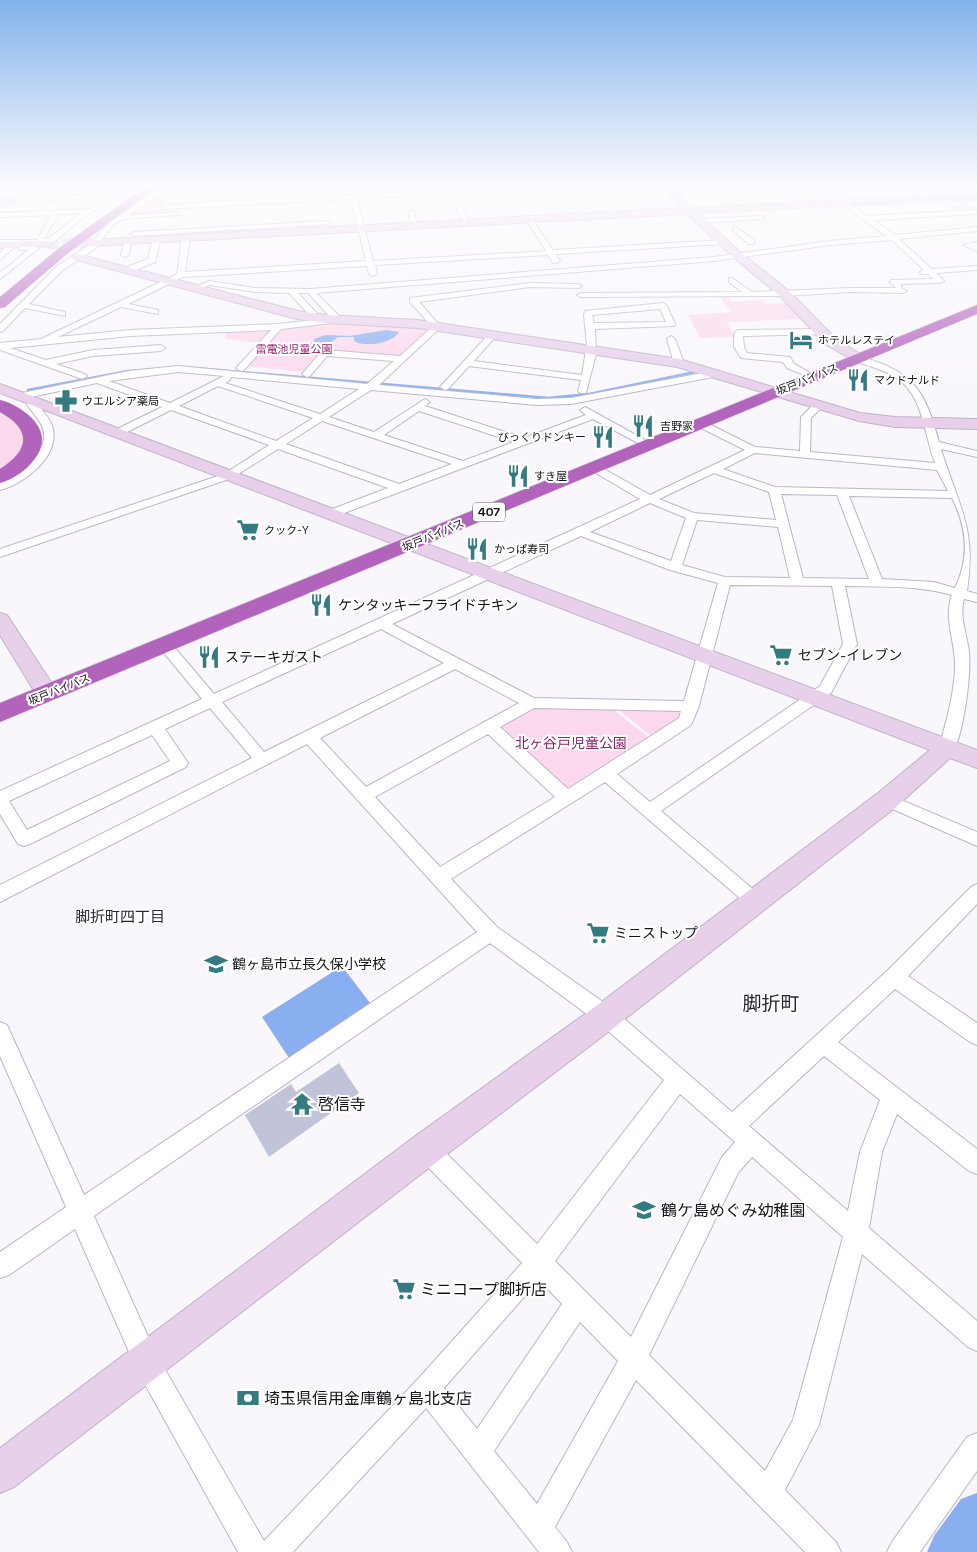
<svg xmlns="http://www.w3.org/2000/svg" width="977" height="1552" font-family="'Space Grotesk','Noto Sans JP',sans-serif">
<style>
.green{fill:#fcd8ed}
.water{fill:#8aaff0}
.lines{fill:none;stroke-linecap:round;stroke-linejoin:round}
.stream{stroke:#8aaff0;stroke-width:2.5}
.river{fill:#8aaff0;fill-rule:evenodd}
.building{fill:#c1c3d9}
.secondary-tunnel{stroke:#d7d5da;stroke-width:11;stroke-dasharray:11 5;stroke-linecap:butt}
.street-casing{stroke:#bcb4c9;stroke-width:2}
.secondary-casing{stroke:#bcb4c9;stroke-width:2}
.highway-casing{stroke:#d5d4d6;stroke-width:1}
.street{fill:#fff;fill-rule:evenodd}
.secondary{fill:#e8d0eb;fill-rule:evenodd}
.highway{fill:#b264bd;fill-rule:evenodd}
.labels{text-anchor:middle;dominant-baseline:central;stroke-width:4;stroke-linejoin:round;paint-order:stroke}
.far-poi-label{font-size:11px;fill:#141219;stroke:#fff;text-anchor:start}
.far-park-label{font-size:11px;fill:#8d266e;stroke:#fff}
.far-street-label{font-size:11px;fill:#141219;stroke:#fff}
.shield{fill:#fff;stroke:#5a595e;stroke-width:1}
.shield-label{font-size:12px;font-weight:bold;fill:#141219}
.poi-label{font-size:14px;fill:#141219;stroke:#fff;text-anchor:start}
.park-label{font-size:14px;fill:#8d266e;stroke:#fff}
.neighbourhood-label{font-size:15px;fill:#2c2536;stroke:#fff}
.near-poi-label{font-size:16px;fill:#141219;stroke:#fff;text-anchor:start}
.near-quarter-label{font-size:19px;fill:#2c2536;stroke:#fff}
</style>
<rect width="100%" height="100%" fill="#f9f7fc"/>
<g class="green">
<polygon points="170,186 190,186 150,215 126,216"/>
<polygon points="719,295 726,296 732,302 762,300 767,304 789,303 803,319 727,322 735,337 700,338 688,315 731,312"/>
<polygon points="339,323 431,328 398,358 323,351 305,372 247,366 281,327"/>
<polygon points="273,329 260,343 225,339 226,331"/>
<polygon points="0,410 42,433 41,451 0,483"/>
<polygon points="614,706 676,708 680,712 679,718 650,735"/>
<polygon points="535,707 610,707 648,737 567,788 500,726"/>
</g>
<g class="water">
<path d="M387,330l12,2c-6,11 -34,16 -45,9v-4h-16l-8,6h-15l-11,3 -5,4 -9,-2c5,-6 16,-1 24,-6v-3l12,-4 23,1z"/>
<polygon points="342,966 370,1003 289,1058 262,1017"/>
</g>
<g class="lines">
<polyline class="stream" points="28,390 128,371 184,367 548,398 589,394 695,372"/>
<polygon class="river" points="977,1493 977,1552 927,1552 934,1536 961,1499"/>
</g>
<polygon class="building" points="339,1063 359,1093 269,1157 245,1115 291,1084 296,1092"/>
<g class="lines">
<polyline class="secondary-tunnel" points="47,244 90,243"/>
<defs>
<g id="street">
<polygon points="86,186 92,186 82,199 13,202 10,200 13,198 80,195"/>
<path d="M126,186h8l-47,29 -33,27 -15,2h-39v-4h37l14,-25 -51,2v-4l88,-4zM81,213l-32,25 -5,1 14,-25z"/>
<polygon points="162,186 170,186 129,215 177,212 179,213 179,215 123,219 113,225 95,249 63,270 29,304 65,312 65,316 25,308 3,331 0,332 0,324 57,266 89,245 109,223"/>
<polygon points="226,186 274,186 188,192 185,190 188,188"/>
<path d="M350,186l4,2 2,7 91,-5 -2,-4h6l18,36 -5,1 -15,-29 -92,5 16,62 173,-10 -20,-32 3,-2 2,1 22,32 170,-10 4,2 -4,2 -167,10 4,7 -4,2h-3l-5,-8 -173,10 2,9 -4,2 -4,-2 -2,-8 -184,11 -55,27 30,6v4l-37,-7 -63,30 72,-7 148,-6 36,-4 -25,-27 -34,-1 -45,-7 -14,5 -4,-2 17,-7 46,7 55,1 404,-32 116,-16 56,-5 -69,-50h8l42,30 110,-6v4l-104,6 22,15 82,-8v4l-78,8 33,30 45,-3v4l-41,3 8,8 -4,2 -39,1 1,5 5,2 -4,2 -52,-1 -66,4 -204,1 -4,-2 4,-2 161,-1 -13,-10v-4h3l20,14 99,-4h45l-6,-6 1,-2 42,-1 -5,-5h-7l-1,-2 4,-2 -32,-30 -62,5 -116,16 -398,32 25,25v4l-60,7 -37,41 -3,1 -5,-3 2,-2 33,-36 -141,6 -120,12 36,12 47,-10 68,-5 5,3 -5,3 -68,5 -37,8 29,10 2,2 -5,3 -82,-29v-7l41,-4 136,-65 5,-37 4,-2 4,2 -5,35 181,-11 -15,-62 -187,10 -3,-2 3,-2 186,-10 -2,-7zM298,293h10l23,25 -9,1z"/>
<polygon points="892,186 903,186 971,208 966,209"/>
<polygon points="411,210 414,212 417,226 412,225 408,212"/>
<polygon points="762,216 765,218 764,219 699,223 696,221 699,219"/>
<polygon points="328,221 331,223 330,224 134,236 130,234 134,232"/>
<polygon points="733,228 737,228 754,240 754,244 748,244 733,230"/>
<polygon points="153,239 160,241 155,262 131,272 125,272 125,268 148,259"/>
<polygon points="124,241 131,243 129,255 125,257 121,255"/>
<polygon points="977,242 977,251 963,245"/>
<polygon points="6,246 13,248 0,260 0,253"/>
<polygon points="19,246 35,246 39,248 0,279 0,273 28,250 19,250"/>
<path d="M530,283l48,1 4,2 -4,2 -48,-1 -111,15 22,25 -62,58 158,14 34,-1 142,-27 5,3 -5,3 -142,27 -34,1 -166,-15 -42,27 45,15 51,-33 5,3 -5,4 99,32 62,-23 -6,-5 5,-3 60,33 -5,3 -4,-1 -43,-23 -262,99 -6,-4 2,-3 61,-23 -110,-39 -46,29 -232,79v-8l224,-75 45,-29 -98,-35 -50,25h-8l-1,-2 1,-2 49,-24 -65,-24 -66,14c7,8 20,21 22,32 6,28 -29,55 -53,61v-7c19,-10 55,-33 41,-59 -5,-9 -14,-17 -17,-26h-7v-4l112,-23 49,-5 189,18 27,-23 -67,-5 -17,20 -3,1 -5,-3 20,-23 3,-1 75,6 32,-29 -22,-25v-4zM178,372l46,4 -54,27 -61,-22zM231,377l128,12 -39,25 -95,-31 5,-3zM218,386l95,32 -37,23 -97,-35zM419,411l95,31 -51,19 -79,-26zM322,421l130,43 -53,20 -113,-40z"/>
<path d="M663,303l4,3 8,18 -1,2 -79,3 1,25 -10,39h-6l-2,-2 3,-11 -112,-14 -21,23 -3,1 -5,-3 50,-54 3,-1 4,3 -23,26 108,14 5,-31 -3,-28 1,-5zM660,309l6,13 -72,1 -2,-8z"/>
<polygon points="822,329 826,332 825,334 743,336 744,347 747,353 790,357 794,364 809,372 804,375 787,368 783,362 741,358 734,347 734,333 738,330"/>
<polygon points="671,336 675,339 684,363 682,365 679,366 674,363 667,339"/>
<path d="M858,356c55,15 67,33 81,86l38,9v6l-36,-8c17,56 36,78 26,142l10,3v8l-13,-3c-5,18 3,35 5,53 2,24 -5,79 -16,100l-6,2 -6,-2 -2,-4c7,-26 15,-53 16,-80 1,-25 -12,-49 -3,-73 -35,-10 -70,-8 -107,-9l12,58 -26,49 -170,118 100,85 3,5 -3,5 -6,3 -6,-3 -144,-124 -154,97 46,48 116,82 119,103 155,-141 84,-84 6,-3v20l-69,72 69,47v22l-7,-3 -75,-53 -57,53 139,107v25l-8,-3 -72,-57 -15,38 -13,76 108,93v30l-9,-4 -106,-93 -43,171 -34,65 51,52 5,10h-36l-169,-172 -81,147 12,15 5,10h-33l-113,-144 -133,144h-55l-101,-182 -62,-141 -66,46 -9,3v-26l66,-45 -66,-151v-34l7,3 77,170 393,-263 -170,-188 -307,158v-17l252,-127 -42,-50 -45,21 23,34 -2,4 -156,77 -6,2 -6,-2 -18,-30v-23l202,-92 -42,-51 -2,-3 2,-3h10l44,52 426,-195 -51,-30 -2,-2 2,-2h8l53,30 95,-45 -48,-24 -1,-2 1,-2h8l50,25 45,4 1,-34 13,-13 4,-1 5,3 -12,12 -1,34 125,11c-11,-28 -11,-68 -40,-86 -12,-8 -27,-11 -40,-16l-2,-2zM755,453l182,17 11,21 -173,-4 -52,-18zM714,473l55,19 7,28 -82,-7 -35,-14zM781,494l56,1 32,84 -66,-1zM849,496l103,2c15,30 18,59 3,90l-21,-6 -52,-3zM650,503l36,15 -15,43 -81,-29zM697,520l81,7 12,51 -65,-1 -43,-12zM581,536l89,34 48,13 -34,118 -150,-3 -142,-74zM730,585l102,1 11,58 -23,42 -170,116 -33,-28 74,-49 8,-19zM381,629l63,34 -180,89 -42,-50zM455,669l64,34 -153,84 -46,-49zM534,708l147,3 -2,7 -111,71 -68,-62zM488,734l67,63 -115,70 -65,-70zM152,735l18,26 -143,69 -18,-29zM490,943l109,80 65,57 -127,164 -103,-103 -8,-3 -8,3 -3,8 3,8 104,106 -104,116 -154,162 -109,-189 -61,-136zM824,1056l56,44 -20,52 -12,59 -99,-85zM680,1094l55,48 -13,15 -91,180 -76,-76zM752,1157l91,80 -50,183 -28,51 -116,-116 89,-182zM539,1280l23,24 -85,125 -33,-41zM580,1322l38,39 -81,143 -43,-53z"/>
<polygon points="887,794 977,832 977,846 881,804 879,800 881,796"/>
<polygon points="977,1433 977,1471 920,1552 887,1552 892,1542 967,1437"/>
</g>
<g id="secondary">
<polygon points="41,186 55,186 0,207 0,201"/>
<polygon points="659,186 669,186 692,208 933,195 977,195 977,201 933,201 698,213 741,253 789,291 835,338 863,356 865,359 858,363 825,344 781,297 733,257 687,214 90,246 85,243 90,240 681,208"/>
<polygon points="47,241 52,244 51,246 0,248 0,242"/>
<polygon points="77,254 298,311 327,315 418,320 679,359 860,413 895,417 977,419 977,429 895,427 859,421 677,367 418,328 327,323 297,319 73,259 71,257"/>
<polygon points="0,384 977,750 977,768 950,758 896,807 616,1026 438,1161 14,1487 0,1493 0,1448 414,1137 596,1006 878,793 930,750 0,393"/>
<polygon points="0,613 7,615 49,679 52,684 49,689 41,691 33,689 0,635"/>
</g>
<g id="highway">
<polygon points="147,186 159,186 67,254 5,307 0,308 0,297 59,248"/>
<polygon points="977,305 977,314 0,722 0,703"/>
<path d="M0,400c17,4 43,21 42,41 -1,19 -25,38 -42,42v-14c30,-19 32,-39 0,-57z"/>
</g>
</defs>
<use href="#street" class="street-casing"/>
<use href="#secondary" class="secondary-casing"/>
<use href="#highway" class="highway-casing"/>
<use href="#street" class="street"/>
<use href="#secondary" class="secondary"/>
<use href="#highway" class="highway"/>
</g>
<linearGradient id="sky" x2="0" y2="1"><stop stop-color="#82b2eb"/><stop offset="0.46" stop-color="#fcfbfe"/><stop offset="1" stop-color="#fcfbfe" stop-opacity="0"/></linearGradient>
<rect width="977" height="404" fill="url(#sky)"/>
<defs>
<symbol id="hotel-bare" viewBox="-9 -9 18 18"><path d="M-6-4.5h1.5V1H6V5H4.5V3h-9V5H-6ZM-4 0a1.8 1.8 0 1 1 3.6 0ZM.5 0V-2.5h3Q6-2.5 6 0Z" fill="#337b80" stroke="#fff" stroke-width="2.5" paint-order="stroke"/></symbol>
<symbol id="restaurant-bare" viewBox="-9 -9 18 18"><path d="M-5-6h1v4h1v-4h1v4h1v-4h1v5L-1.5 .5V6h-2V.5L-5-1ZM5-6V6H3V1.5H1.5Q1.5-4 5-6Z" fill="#337b80" stroke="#fff" stroke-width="2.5" paint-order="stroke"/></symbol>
<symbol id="pharmacy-bare" viewBox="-9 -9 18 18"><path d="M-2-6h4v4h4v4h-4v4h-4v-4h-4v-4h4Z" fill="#337b80" stroke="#fff" stroke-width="2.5" paint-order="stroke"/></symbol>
<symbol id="supermarket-bare" viewBox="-9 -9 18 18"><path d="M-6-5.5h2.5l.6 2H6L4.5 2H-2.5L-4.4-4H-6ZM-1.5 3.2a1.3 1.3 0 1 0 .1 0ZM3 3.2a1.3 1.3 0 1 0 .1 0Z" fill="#337b80" stroke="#fff" stroke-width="2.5" paint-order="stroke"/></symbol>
<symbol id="school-bare" viewBox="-9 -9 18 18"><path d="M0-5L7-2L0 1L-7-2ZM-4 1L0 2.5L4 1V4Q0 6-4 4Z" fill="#337b80" stroke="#fff" stroke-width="2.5" paint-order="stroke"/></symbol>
<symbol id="temple-bare" viewBox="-9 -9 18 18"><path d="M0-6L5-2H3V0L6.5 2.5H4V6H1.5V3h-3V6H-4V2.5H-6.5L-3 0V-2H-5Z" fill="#337b80" stroke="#fff" stroke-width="2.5" paint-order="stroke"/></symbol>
<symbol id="bank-bare" viewBox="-9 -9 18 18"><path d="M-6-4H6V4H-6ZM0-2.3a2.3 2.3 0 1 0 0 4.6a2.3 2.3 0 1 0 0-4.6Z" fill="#337b80" stroke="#fff" stroke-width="2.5" paint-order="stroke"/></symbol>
</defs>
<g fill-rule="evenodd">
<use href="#hotel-bare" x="785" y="324" width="32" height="32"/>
<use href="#restaurant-bare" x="842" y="364" width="32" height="32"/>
<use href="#pharmacy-bare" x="50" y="385" width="32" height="32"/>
<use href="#restaurant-bare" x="627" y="410" width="32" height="32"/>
<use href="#restaurant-bare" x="587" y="421" width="32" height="32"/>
<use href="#restaurant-bare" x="502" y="460" width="32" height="32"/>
<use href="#supermarket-bare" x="232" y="514" width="32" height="32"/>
<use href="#restaurant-bare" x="461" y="533" width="32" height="32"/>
<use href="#restaurant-bare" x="305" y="589" width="32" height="32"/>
<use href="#supermarket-bare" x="765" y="639" width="32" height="32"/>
<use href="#restaurant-bare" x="193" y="641" width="32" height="32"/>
<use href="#supermarket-bare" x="582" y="917" width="32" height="32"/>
<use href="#school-bare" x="200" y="948" width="32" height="32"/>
<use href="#temple-bare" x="286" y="1088" width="32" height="32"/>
<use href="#school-bare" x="628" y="1194" width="32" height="32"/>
<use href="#supermarket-bare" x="388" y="1273" width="32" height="32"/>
<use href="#bank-bare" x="232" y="1382" width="32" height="32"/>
</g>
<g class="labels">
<g class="far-poi-label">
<text x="818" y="340">ホテルレステイ</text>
<text x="874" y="380">マクドナルド</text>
<text x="82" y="401">ウエルシア薬局</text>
<text x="660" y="426">吉野家</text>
<text x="586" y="437" text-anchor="end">びっくりドンキー</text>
<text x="534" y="476">すき屋</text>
<text x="264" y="530">クック-Y</text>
<text x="494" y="549">かっぱ寿司</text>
</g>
<g class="far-park-label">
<text x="294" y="349">雷電池児童公園</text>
</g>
<g class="far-street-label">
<text transform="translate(807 379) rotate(-22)">坂戸バイパス</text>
<text transform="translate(433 535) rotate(-23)">坂戸バイパス</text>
<text transform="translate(59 689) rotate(-22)">坂戸バイパス</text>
</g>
<rect class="shield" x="473" y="502.5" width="32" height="19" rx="4"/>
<g class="shield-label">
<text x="489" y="512">407</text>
</g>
<g class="poi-label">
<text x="338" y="605">ケンタッキーフライドチキン</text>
<text x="798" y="655">セブン-イレブン</text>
<text x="225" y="657">ステーキガスト</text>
<text x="614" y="933">ミニストップ</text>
<text x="232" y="964">鶴ヶ島市立長久保小学校</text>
</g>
<g class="park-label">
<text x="571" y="743">北ヶ谷戸児童公園</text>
</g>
<g class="neighbourhood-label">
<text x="120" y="916">脚折町四丁目</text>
</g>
<g class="near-poi-label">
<text x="318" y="1104">啓信寺</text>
<text x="661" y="1210">鶴ケ島めぐみ幼稚園</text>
<text x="420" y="1289">ミニコープ脚折店</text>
<text x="264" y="1398">埼玉県信用金庫鶴ヶ島北支店</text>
</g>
<g class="near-quarter-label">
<text x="771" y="1003">脚折町</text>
</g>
</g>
</svg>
